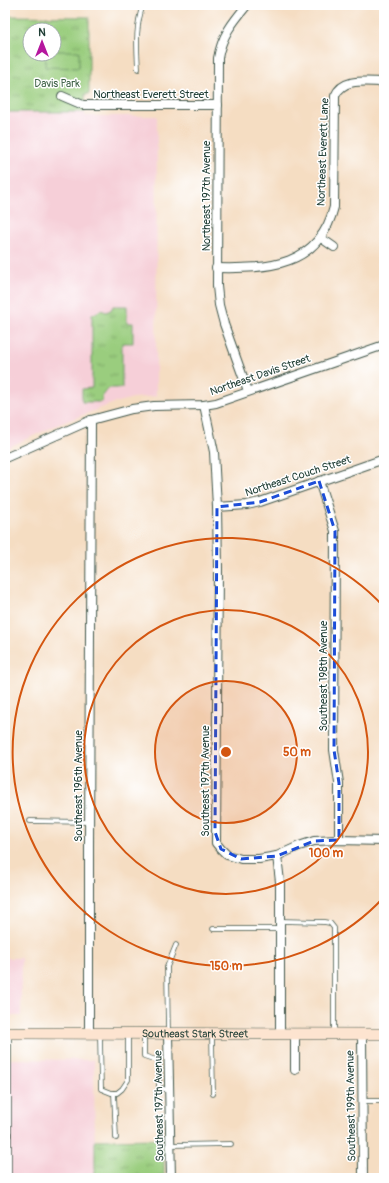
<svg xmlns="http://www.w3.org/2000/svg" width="389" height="1183" font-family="Pangolin,sans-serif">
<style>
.built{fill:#f6cfd8}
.grass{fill:url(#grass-tufts);stroke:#5c8559;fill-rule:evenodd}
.pitch{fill:#9acd7e;stroke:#5c8559}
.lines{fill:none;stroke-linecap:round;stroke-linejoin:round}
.service-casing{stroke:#3f5549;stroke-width:5.5}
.minor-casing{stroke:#3f5549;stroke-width:10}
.secondary-casing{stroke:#3f5549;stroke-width:12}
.service{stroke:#fff;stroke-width:4}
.minor{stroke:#fff;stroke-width:8}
.secondary{stroke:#fde4d0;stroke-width:11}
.marked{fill:none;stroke:#1d4ed8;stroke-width:3;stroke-dasharray:8 5;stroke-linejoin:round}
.ring{fill:none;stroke:#d45610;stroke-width:2}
.labels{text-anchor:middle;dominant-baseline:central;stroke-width:3;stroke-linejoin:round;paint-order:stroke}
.park-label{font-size:11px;fill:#3e6146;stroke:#fff}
.street-label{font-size:11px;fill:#1f3d34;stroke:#fff}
.centre{fill:#d45610;stroke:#fff;stroke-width:2}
.ring-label{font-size:12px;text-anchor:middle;font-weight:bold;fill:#d45610;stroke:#fff;stroke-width:3;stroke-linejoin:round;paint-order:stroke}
</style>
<defs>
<pattern id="grass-tufts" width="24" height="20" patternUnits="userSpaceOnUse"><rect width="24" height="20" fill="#9acd7e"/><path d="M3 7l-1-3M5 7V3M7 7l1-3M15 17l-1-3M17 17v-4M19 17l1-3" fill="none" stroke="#7da868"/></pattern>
</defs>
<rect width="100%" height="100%" fill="#fff"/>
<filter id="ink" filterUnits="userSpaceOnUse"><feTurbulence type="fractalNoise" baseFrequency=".025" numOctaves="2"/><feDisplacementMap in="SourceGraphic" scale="8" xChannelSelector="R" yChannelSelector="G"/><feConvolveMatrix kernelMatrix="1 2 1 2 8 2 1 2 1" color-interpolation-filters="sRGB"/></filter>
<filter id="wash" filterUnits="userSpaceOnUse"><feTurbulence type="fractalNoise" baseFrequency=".012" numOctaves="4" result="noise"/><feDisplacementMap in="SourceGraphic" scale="16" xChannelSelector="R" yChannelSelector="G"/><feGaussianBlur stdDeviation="0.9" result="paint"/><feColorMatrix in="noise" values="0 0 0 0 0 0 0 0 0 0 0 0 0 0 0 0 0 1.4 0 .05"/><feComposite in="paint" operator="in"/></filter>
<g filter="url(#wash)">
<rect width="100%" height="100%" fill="#f5ddc2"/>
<g class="built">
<polygon points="5,112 85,112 85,116 157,116 156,396 133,398 114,403 57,425 5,449"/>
<rect x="5" y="958" width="16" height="58"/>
<polygon points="5,1059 94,1060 95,1178 5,1178"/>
</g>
<g class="grass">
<path d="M5,16l84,1v77h-4v18h-80zM30,30h24v24h-24z"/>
<polygon points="113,306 127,306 127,323 133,323 133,343 122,343 122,388 109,388 102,397 102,402 82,402 82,389 92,388 92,315 101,310 106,312 111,310"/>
<polygon points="164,1139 164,1178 95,1178 95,1140"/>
</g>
<polygon class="pitch" points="54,51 79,51 79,68 45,67 46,54 54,54"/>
</g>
<g filter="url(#ink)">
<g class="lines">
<defs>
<g id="service">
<path d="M138,69c-1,-23 -3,-42 5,-64"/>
<polyline points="30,821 89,822"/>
<polyline points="280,921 324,922 330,923 334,928 334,1032"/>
<polyline points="213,929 280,929"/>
<polyline points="168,1032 167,967 176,945"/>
<polyline points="100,1034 101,1089 111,1093 117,1093 122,1089 128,1080 128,1034"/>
<polyline points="144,1034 144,1056 159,1061 159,1087 169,1091"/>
<polyline points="212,1034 213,1094"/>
<polyline points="114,1093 116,1138"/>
<polyline points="362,1101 384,1101"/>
<polyline points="171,1145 231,1144"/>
<polyline points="9,1178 9,1034"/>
</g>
<g id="minor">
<path d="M247,5c-14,17 -25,30 -29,53l-1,228 2,19 5,19 24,67"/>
<polyline points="62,96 83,105 218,105"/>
<polyline points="321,238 334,247"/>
<path d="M216,268c52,1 103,-1 118,-61l1,-111c8,-19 32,-14 49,-14"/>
<polyline points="204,405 214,452 217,507 218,569 216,843 221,849 227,855 241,859 259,859 277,856 299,846 314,841 339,840 384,841"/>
<polyline points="5,458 91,420 132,409 154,406 204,405 216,403 384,345"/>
<polyline points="319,481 335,531 334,750 339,783 339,840"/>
<polyline points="217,507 247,505 260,502 384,459"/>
<polyline points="277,856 280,882 280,1034"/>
<polyline points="89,1034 89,846 91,420"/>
<polyline points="168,1034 171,1178"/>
<polyline points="362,1034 363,1178"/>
<polyline points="295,1070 295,1034"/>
</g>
<g id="secondary">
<path id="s1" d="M5,1033l379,1"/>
</g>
</defs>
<use href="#service" class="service-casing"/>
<use href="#minor" class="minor-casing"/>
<use href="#secondary" class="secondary-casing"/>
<use href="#service" class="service"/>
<use href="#minor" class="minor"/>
<use href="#secondary" class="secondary"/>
</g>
</g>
<path class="marked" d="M319,481l16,50 -1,219 5,33v57l-25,1 -37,15 -36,3 -20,-10 -6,-17 2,-325 43,-5z"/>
<circle cx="226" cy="752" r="71" fill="#d45610" fill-opacity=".12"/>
<g class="ring">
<circle cx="226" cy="752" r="71"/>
<circle cx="226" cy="752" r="142"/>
<path d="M384 897A214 214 0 1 1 384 607"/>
</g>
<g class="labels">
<g class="park-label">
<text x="57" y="83">Davis Park</text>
</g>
<g class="street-label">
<text x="151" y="94">Northeast Everett Street</text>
<text transform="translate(323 152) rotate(-88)">Northeast Everett Lane</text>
<text transform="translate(206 196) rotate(-90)">Northeast 197th Avenue</text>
<text transform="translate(260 375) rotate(-19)">Northeast Davis Street</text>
<text transform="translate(298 476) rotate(-18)">Northeast Couch Street</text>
<text transform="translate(323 676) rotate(-90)">Southeast 198th Avenue</text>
<text transform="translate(205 781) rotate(-90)">Southeast 197th Avenue</text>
<text transform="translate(78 786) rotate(-90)">Southeast 196th Avenue</text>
<text stroke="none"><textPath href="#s1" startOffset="190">Southeast Stark Street</textPath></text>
<text transform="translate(159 1106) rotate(-91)">Southeast 197th Avenue</text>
<text transform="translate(351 1106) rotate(-91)">Southeast 199th Avenue</text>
</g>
</g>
<circle cx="226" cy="752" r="6" class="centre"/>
<g class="ring-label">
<text x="297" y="756">50 m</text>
<text x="326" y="857">100 m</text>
<text x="226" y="970">150 m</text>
</g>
<rect width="389" height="1183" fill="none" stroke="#fff" stroke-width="20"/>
<g transform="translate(42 42)"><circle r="19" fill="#ffffff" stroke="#a5b1ae"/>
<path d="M0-3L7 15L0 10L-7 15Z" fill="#b5179e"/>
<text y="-6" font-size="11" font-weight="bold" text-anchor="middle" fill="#1f3d34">N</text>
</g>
</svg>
